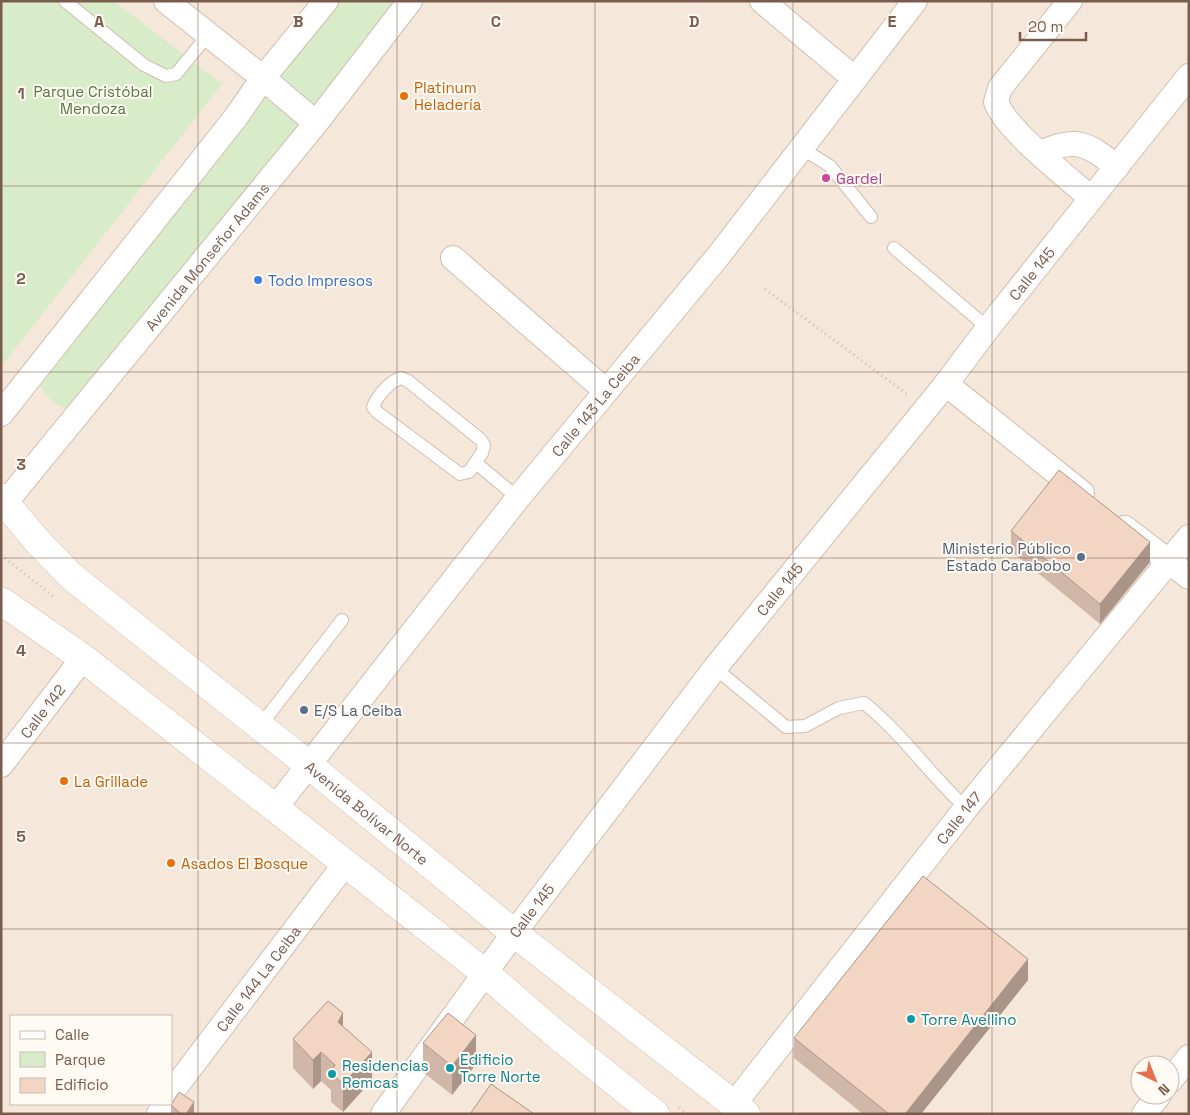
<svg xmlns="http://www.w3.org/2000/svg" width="1190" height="1115" font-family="'Space Grotesk',sans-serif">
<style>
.residential{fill:#f5e8da;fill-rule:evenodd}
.green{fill:#d8ecc9}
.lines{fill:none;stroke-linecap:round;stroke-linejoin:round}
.service-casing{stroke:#d1beb0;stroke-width:14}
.minor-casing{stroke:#d1beb0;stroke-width:26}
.secondary-casing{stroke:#d6c0b0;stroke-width:29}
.path{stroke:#d9b8a5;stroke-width:3;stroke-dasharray:1 4;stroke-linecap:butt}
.service{stroke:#fff;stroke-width:12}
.minor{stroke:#fff;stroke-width:24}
.secondary{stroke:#fff;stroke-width:28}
.wall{fill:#d1b7a8}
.shaded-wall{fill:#aa9588}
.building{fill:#f3d5c3;stroke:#aa9588}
.grid{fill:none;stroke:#7a5c4d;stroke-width:1;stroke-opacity:0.55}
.food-dot{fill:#e8710a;stroke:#fffaf3;stroke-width:2}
.hotel-dot{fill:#d1479c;stroke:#fffaf3;stroke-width:2}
.shop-dot{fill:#3f7fe0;stroke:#fffaf3;stroke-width:2}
.service-dot{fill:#5c6f8a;stroke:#fffaf3;stroke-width:2}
.culture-dot{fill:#0f9aa8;stroke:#fffaf3;stroke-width:2}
.labels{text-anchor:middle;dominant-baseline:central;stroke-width:4;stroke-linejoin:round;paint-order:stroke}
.food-label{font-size:15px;fill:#c56008;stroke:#fffaf3;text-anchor:start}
.park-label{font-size:15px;fill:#537a41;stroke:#fffaf3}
.hotel-label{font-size:15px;fill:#b23c85;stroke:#fffaf3;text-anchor:start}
.street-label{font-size:15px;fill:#7a5c4d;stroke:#fffaf3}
.shop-label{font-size:15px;fill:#366cbe;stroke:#fffaf3;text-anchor:start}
.service-label{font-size:15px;fill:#4e5e75;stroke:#fffaf3;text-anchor:end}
.culture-label{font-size:15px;fill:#0d838f;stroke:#fffaf3;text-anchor:start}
.grid-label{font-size:16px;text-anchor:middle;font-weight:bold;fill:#7a5c4d;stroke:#fffaf3;stroke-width:4;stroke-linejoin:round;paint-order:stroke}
</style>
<rect width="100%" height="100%" fill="#fdf6ec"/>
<path class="residential" d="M1,1h1188v1113h-1188zM11,1016h160v88h-160zM1140,1065h30v30h-30z"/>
<g class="green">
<polygon points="1,1 114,1 222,84 1,367"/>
<path d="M331,1h77l-330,413c-27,-11 -31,-14 -44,-41z"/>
</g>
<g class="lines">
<defs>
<g id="service">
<polyline points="65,1 144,65 166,76 176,74 208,35"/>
<polyline points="801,148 830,166 871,217"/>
<polyline points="894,248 988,328"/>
<path d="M401,378l7,3 73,59 3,5 -2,8 -13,19 -9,2 -83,-62 -4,-5c4,-11 17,-26 28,-29z"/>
<polyline points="476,463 518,498"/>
<path d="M715,668l71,59 19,-1 34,-18 25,-5c38,30 66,72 102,105"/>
<polyline points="260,726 342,620"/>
</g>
<g id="minor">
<polyline points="166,1 263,78 316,123"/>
<polyline points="762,1 855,79"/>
<path d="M1070,1l-70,87 -4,14c10,28 71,75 95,96"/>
<path d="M1041,153c35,-17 47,-9 76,14"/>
<polyline points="453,258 606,391"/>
<polyline points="946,384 1082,493"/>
<polyline points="1,414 236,117 263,78 326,1"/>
<path id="s1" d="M1,508l315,-385 94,-122"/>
<polyline points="1125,528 1189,577"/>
<path id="s2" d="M1,765l82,-107"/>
<path id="s3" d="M275,808l243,-310 201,-243 196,-254"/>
<polyline points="1170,1081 1189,1057"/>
<path id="s4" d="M171,1093l174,-229"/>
<path id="s5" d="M734,1104l232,-296 223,-271"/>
<polyline points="159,1114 165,1104"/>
<path id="s6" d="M383,1114l131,-181 201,-265 231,-284 42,-56 201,-252"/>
<polyline points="1144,1114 1159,1095"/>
</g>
<g id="secondary">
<path id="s7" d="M1,498l37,44 33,34 239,190 204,167 232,181"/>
<polyline points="1,601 83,658 275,808 485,973 551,1030 655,1114"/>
</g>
</defs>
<use href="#service" class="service-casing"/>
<use href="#minor" class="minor-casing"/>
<use href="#secondary" class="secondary-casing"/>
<g class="path">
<polyline points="765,289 908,395"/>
<polyline points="1,555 54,597"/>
<polyline points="679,1108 686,1114"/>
</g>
<use href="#service" class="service"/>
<use href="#minor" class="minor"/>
<use href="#secondary" class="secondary"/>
</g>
<g class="wall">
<polygon points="1011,531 1150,562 1100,624 1011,551"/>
<polygon points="1028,980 921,1114 863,1114 794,1058 794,1038"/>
<polygon points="343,1026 372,1080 343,1112 331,1102 331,1090 321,1081 313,1089 293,1068 293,1039"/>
<polygon points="423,1043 476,1064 452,1095 423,1072"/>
<polygon points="171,1105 194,1114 171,1114"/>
</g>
<g class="shaded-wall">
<polygon points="1150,542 1150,562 1100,624 1100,604"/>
<polygon points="1028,959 1028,980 921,1114 905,1114"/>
<polygon points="343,1013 343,1042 338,1022"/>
<polygon points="476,1035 476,1064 452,1095 452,1066"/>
<polygon points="321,1052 321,1081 313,1089 313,1060"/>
<polygon points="372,1052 372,1080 343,1112 343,1084"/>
<polygon points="194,1102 194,1114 186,1114"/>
</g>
<g class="building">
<polygon points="1059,470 1150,542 1100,604 1011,531"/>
<polygon points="923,876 1028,959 905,1114 889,1114 794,1038"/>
<polygon points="328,1001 343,1013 338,1022 372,1052 343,1084 331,1073 335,1065 321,1052 313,1060 293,1039"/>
<polygon points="448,1013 476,1035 452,1066 423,1043"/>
<polygon points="491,1084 534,1114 470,1114"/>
<polygon points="179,1092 194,1102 186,1114 181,1114 171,1105"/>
</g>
<path class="grid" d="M198,1v1113M397,1v1113M595,1v1113M793,1v1113M992,1v1113M1,186h1188M1,372h1188M1,558h1188M1,743h1188M1,929h1188"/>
<g class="food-dot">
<circle cx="404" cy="96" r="5"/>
<circle cx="64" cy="781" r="5"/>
<circle cx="171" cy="863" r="5"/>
</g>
<circle class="hotel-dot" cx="826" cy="178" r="5"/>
<circle class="shop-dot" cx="258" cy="280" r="5"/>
<g class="service-dot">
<circle cx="1081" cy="557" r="5"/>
<circle cx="304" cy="710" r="5"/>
</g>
<g class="culture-dot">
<circle cx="911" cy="1019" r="5"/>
<circle cx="450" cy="1068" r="5"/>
<circle cx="332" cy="1074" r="5"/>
</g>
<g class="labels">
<g class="food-label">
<text x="414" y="87">Platinum<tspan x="414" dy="17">Heladería</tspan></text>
<text x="74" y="781">La Grillade</text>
<text x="181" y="863">Asados El Bosque</text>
</g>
<g class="park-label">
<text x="93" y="91">Parque Cristóbal<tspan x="93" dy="17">Mendoza</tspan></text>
</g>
<g class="hotel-label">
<text x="836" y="178">Gardel</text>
</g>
<g class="street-label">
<text stroke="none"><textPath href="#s1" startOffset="325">Avenida Monseñor Adams</textPath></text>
<text stroke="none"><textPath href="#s6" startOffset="1062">Calle 145</textPath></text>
<text stroke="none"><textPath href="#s3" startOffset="515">Calle 143 La Ceiba</textPath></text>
<text stroke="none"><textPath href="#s6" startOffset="658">Calle 145</textPath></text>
<text stroke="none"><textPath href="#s2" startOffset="68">Calle 142</textPath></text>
<text stroke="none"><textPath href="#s7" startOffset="484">Avenida Bolívar Norte</textPath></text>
<text stroke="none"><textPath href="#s5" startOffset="364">Calle 147</textPath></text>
<text stroke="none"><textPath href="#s6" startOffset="252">Calle 145</textPath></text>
<text stroke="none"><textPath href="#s4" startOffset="144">Calle 144 La Ceiba</textPath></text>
</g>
<g class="shop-label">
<text x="268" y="280">Todo Impresos</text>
</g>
<g class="service-label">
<text x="1071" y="548">Ministerio Público<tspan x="1071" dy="17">Estado Carabobo</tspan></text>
<text x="314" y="710" text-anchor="start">E/S La Ceiba</text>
</g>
<g class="culture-label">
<text x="921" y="1019">Torre Avellino</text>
<text x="460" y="1059">Edificio<tspan x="460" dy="17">Torre Norte</tspan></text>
<text x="342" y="1065">Residencias<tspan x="342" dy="17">Remcas</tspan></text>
</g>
</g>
<g class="grid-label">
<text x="99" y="27">A</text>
<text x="298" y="27">B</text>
<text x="496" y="27">C</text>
<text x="694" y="27">D</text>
<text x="892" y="27">E</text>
<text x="21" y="99">1</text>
<text x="21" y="284">2</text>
<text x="21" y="470">3</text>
<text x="21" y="656">4</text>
<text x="21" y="842">5</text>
</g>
<rect width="1190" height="1115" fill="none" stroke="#7a5c4d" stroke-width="5"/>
<rect x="10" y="1015" width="162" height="90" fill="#fffaf3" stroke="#cabbb1"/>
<rect x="20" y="1031" width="25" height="8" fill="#ffffff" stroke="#cabbb1"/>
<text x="55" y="1040" font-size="15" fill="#7a5c4d">Calle</text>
<rect x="20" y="1052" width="25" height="15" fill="#d8ecc9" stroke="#cabbb1"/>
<text x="55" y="1065" font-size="15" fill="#7a5c4d">Parque</text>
<rect x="20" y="1078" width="25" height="15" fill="#f3d5c3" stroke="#cabbb1"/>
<text x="55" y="1090" font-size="15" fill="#7a5c4d">Edificio</text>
<g transform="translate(1155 1080) rotate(137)"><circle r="24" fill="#fffaf3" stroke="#cabbb1"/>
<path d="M0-4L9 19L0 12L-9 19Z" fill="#e76f51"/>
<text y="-8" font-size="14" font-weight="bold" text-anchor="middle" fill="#7a5c4d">N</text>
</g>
<path d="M1020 32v8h66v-8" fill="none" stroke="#7a5c4d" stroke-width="2.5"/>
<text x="1028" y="32" font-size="15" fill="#7a5c4d" stroke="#fffaf3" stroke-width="4" paint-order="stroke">20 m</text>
</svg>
